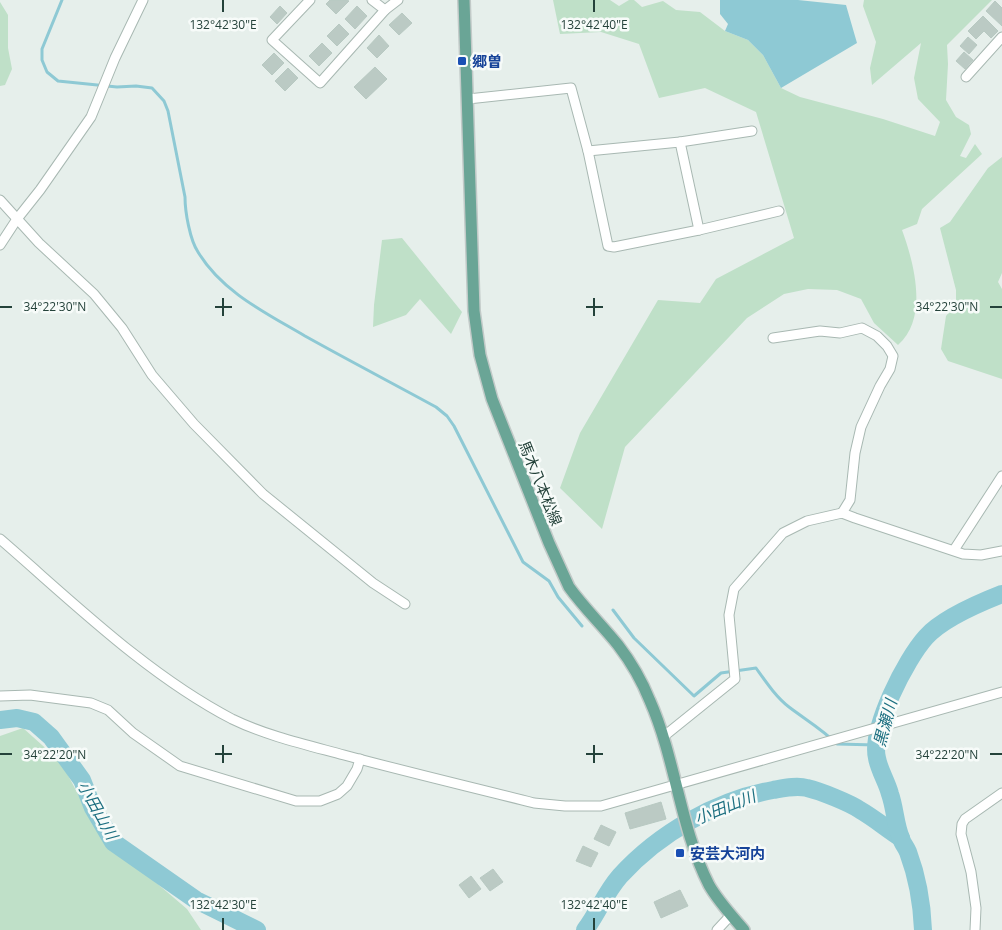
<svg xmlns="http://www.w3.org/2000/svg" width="1002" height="930" font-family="'Open Sans','Noto Sans JP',sans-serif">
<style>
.green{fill:#bfe0c8}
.water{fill:#8ec9d4}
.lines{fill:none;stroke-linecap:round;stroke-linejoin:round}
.stream{stroke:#8ec9d4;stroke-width:3}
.river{stroke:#8ec9d4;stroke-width:18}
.building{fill:#bbcac4;stroke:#b8c9c2}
.minor-casing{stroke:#a8b8b2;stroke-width:11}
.major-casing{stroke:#c2cac8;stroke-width:14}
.minor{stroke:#fff;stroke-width:9}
.major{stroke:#6aa596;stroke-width:11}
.ticks{fill:none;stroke:#24423a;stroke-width:2}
.transit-dot{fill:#1a4fb4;stroke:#f7fbf9;stroke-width:2}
.labels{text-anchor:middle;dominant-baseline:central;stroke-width:5;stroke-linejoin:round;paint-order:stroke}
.transit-label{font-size:15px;font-weight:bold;fill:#164399;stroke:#f7fbf9;text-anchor:start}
.street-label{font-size:15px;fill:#24423a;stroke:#f7fbf9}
.water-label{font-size:16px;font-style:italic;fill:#1c6f80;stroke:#f7fbf9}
.ticks-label{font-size:12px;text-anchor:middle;fill:#24423a;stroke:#f7fbf9;stroke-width:5;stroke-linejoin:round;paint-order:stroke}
</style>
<rect width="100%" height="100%" fill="#e6efeb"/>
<g class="green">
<path d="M553,0h57l9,6 10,-6h5l8,7 21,-6 13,9 24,2 25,19 23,9 15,15 18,33 19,9 83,22 52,17 5,-14 -22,-23 -4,-21 7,-35 -49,42 -2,-17 6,-26 -13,-36 1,-6h128l-45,45 1,19 -2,36 10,17 13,8 2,9 -11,22 6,2 9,-14 7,10 -60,55 -5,15 -15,6c12,33 27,88 -4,115l-24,-22 -13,-24 -24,-9 -29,-1 -24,5 -37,24 -122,129 -23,82 -42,-41 20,-55 78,-133 42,3 16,-24 78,-41 -38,-126 -51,-24 -46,10 -20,-54 -38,-12 -41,2z"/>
<polygon points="0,2 8,15 8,48 12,69 5,85 0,86"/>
<polygon points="1002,157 1002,273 998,282 1002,289 1002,379 948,361 941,349 946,316 956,304 956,290 940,228 950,222 988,168"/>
<polygon points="402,238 462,312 451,334 420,299 406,315 373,327 374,305 382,240"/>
<polygon points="23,728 61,762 99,834 187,909 201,930 0,930 0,736"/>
</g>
<polygon class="water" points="720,0 798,0 846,5 857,43 781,88 763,55 748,40 725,31 728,24 720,14"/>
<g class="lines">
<g class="stream">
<path d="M62,0l-20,49v11l5,12 11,9 59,6 19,-1 16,2 12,13 4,10 17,86c0,15 5,43 13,55 24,40 68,61 107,84 43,24 87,47 131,71l11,9 7,10 69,136 26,19 9,16 24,29"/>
<path d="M613,610l21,28 60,58 27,-23 35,-5c10,14 20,29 33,39 17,13 33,22 48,37l39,1"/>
</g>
<g class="river">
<polyline points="0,720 17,718 34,722 51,737 82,780 93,808 113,842 196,900 257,930"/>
<path d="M585,930c13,-17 20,-37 35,-54 39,-43 97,-76 153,-86 11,-2 24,-5 34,-2 13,3 43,15 53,22 14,8 27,19 41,28"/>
<path d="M923,930c-1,-26 -6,-54 -15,-78 -2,-5 -6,-9 -7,-14 -6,-14 -6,-30 -11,-44 -3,-12 -11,-24 -13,-36 -7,-29 29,-99 49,-121 17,-19 53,-34 76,-43"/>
</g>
</g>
<g class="building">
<polygon points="330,0 347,0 349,1 336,14 326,4"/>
<polygon points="995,1 1002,8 1002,26 986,11"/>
<polygon points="280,6 287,13 277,24 270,17"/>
<polygon points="357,6 367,16 355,29 345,19"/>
<polygon points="402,13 412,23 399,35 389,25"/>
<polygon points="983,16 998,31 991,38 984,31 976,39 968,31"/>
<polygon points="339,24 349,34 337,46 327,36"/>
<polygon points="379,35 389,46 377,58 367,48"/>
<polygon points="968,37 977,45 969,54 960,46"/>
<polygon points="322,43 332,53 319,66 309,56"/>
<polygon points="964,52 973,60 965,69 956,61"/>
<polygon points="274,53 284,63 272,75 262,65"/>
<polygon points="375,67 387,79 366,99 354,87"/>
<polygon points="288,68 298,78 285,91 275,81"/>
<polygon points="661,802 666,819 630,829 625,813"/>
<polygon points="601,825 616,832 609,846 594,839"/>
<polygon points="583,846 598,853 591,867 576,861"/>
<polygon points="493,869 503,882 490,891 480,878"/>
<polygon points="471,876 481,889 469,898 459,885"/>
<polygon points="680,890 688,906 661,918 654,902"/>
</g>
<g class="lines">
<defs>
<g id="minor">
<polyline points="310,0 272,40 320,83 385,10 372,0"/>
<polyline points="385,10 398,0"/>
<polyline points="966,77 1002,37"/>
<polyline points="468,99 571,88 588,151 608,246 614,247 699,230 779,211"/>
<polyline points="680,142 699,230"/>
<polyline points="588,151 680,142 752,131"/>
<polyline points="0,200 39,243 94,294 122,328 152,375 194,424 263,494 373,583 405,604"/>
<polyline points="0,245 17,219 40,190 91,117 115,58 143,0"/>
<polyline points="773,338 820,331 840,333 862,328 877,336 887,346 893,356 890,369 880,386 861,427 855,453 850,500 842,513"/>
<path d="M0,539c73,63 146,135 232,180 35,17 75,26 112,36 63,17 127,32 190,48l31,3h36l401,-114"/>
<polyline points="954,550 1002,476"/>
<polyline points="0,696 30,695 91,703 108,710 133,733 180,766 296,801 320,801 338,794 347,786 357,769 360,759"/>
<polyline points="663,737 735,679 729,615 734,589 783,533 807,521 842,513 855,518 963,554 981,555 1002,551"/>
<polyline points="717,930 731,915"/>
<polyline points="975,930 976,908 971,872 961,834 962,824 965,819 1002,793"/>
</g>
<path id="major" d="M464,0l10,311 6,44 12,44 57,144 20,44c15,21 33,38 49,58 13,17 24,36 32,56 26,59 30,127 59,184 9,16 23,31 35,45"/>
</defs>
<use href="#minor" class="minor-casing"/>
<use href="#major" class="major-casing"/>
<use href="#minor" class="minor"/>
<use href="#major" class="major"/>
</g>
<path class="ticks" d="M223,0v12M594,0v12M223,298v18M594,298v18M0,307h12M215,307h17M586,307h17M990,307h12M223,745v18M594,745v18M0,754h12M215,754h17M586,754h17M990,754h12M223,918v12M594,918v12"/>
<g class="transit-dot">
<rect x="457" y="56" width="10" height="10" rx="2.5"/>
<rect x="675" y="848" width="10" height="10" rx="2.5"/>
</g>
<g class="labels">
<g class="transit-label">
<text x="472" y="61">郷曽</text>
<text x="690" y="853">安芸大河内</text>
</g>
<g class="street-label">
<text transform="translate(541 483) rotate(68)">馬木八本松線</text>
</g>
<g class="water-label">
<text transform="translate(885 723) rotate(-75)">黒瀬川</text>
<text transform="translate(725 807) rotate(-22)">小田山川</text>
<text transform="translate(98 810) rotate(61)">小田山川</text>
</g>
</g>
<g class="ticks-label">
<text x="223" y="29">132°42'30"E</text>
<text x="594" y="29">132°42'40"E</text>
<text x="55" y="311">34°22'30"N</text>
<text x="947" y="311">34°22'30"N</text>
<text x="55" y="759">34°22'20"N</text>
<text x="947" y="759">34°22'20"N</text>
<text x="223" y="909">132°42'30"E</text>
<text x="594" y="909">132°42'40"E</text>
</g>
</svg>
